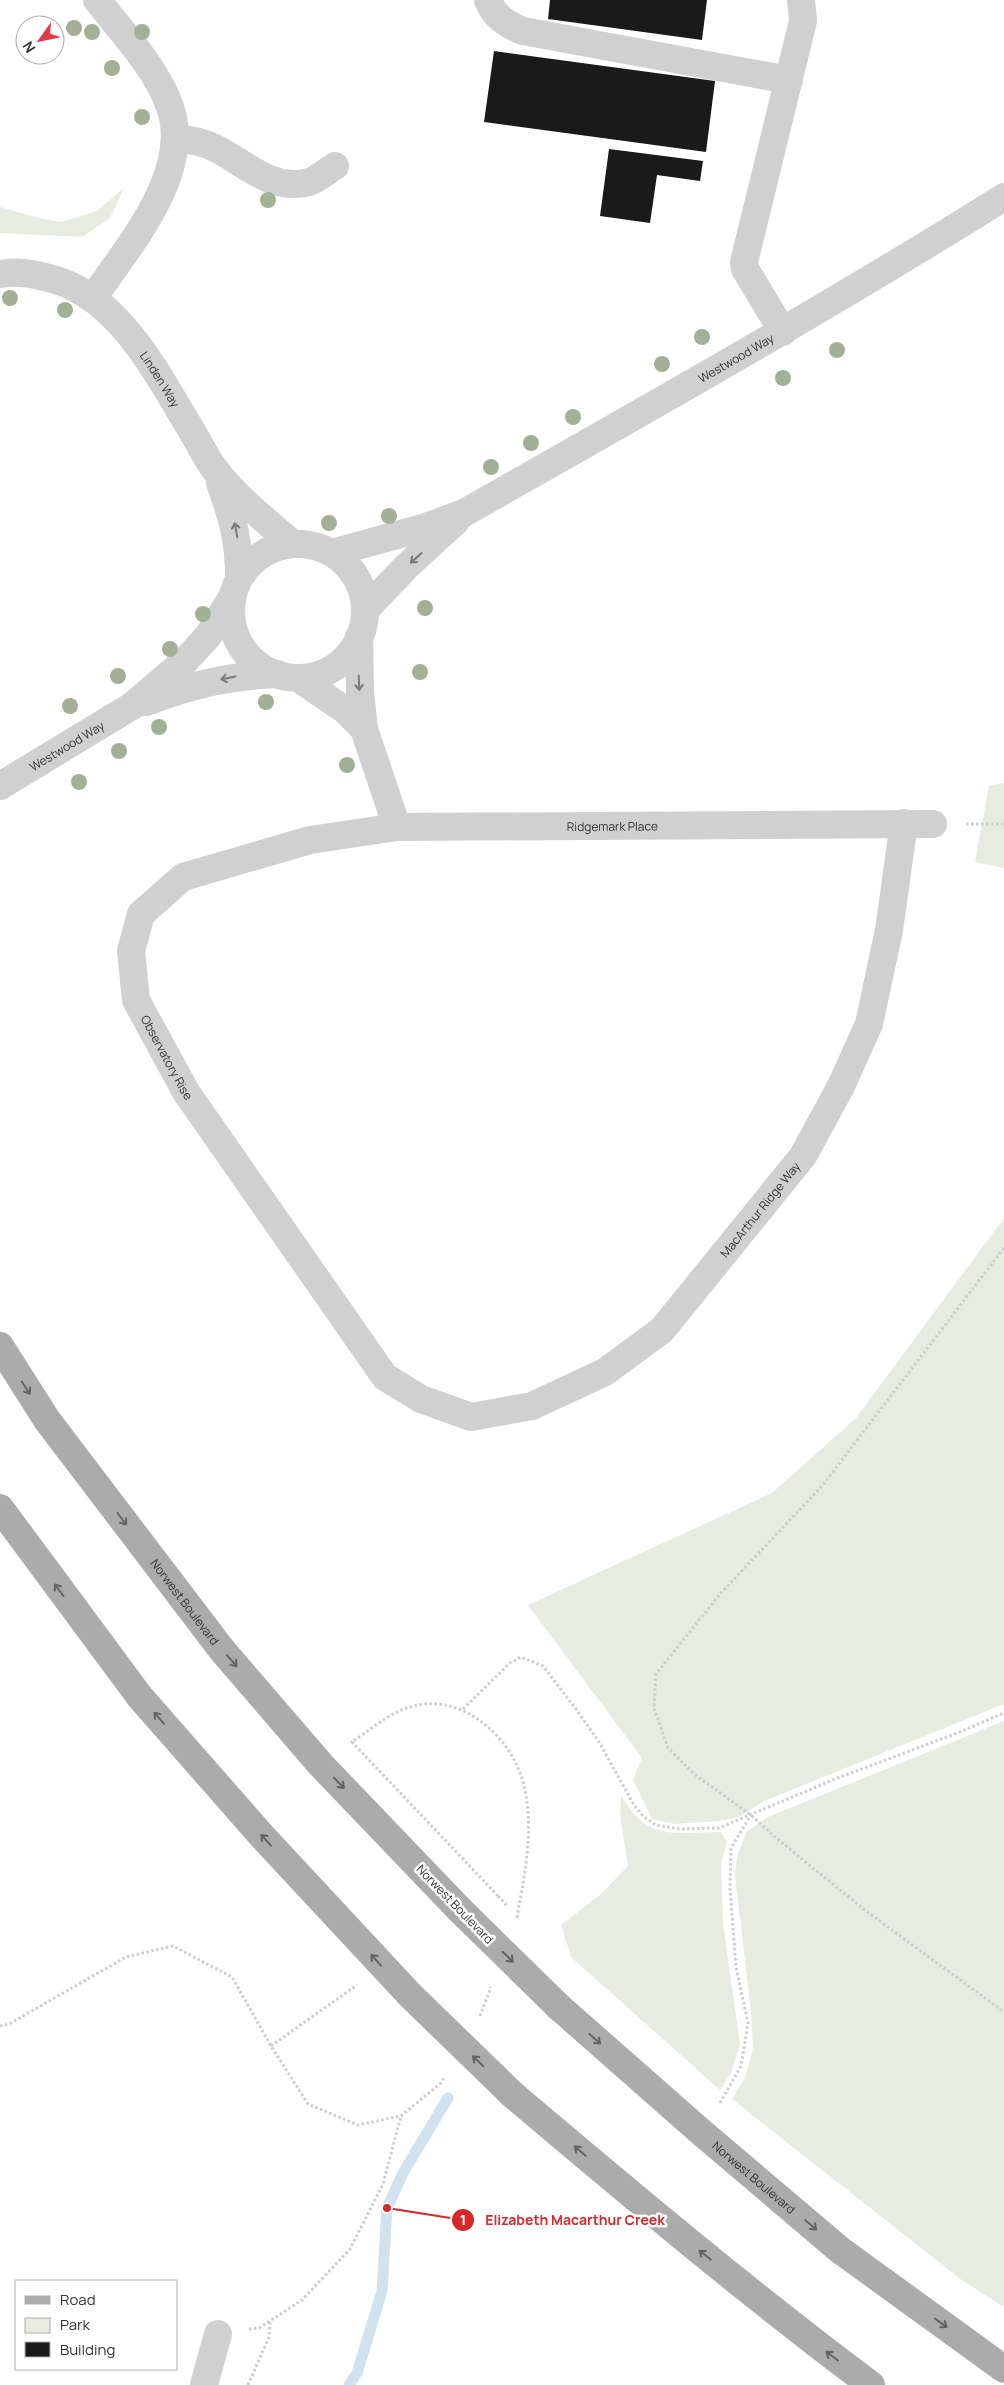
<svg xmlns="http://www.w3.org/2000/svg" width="1004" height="2385" font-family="Manrope,sans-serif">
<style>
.green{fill:#e6ecdf}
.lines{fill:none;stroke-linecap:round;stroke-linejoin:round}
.stream{stroke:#cfe2ee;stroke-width:11}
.building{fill:#1a1a1a}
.path{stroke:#cdcdcd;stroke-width:3;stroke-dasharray:2.5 2.5;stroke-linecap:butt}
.minor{stroke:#d0d0d0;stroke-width:28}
.major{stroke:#ababab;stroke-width:28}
.path-bridge{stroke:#cdcdcd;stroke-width:3;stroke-dasharray:2.5 2.5;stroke-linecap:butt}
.major-bridge{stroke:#ababab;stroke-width:28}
.tree{fill:#a2b095}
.oneway{stroke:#7a7a7a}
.oneway2{stroke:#636363}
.labels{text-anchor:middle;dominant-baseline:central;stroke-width:5;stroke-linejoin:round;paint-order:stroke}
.street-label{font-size:12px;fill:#333;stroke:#fff}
.leader{fill:none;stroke:#d62828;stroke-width:2}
.callout-dot{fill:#d62828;stroke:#fff;stroke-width:2}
.mark-label{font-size:15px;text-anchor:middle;font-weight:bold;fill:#fff}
.callout-label{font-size:14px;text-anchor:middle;font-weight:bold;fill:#d62828;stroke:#fff;stroke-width:5;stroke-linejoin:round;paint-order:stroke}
</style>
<rect width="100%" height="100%" fill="#fff"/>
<g class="green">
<polygon points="124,188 110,218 82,237 0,233 0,207 39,218 61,222 97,211"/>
<polygon points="1004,783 1004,868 975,862 989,786"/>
<polygon points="1004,1218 1004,1704 764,1801 739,1817 719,1821 674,1824 652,1819 633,1780 642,1758 528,1605 772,1493 856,1418"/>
<polygon points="1004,1721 1004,2307 963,2281 732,2099 745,2078 753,2048 751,2012 735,1875 737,1856 747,1831 768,1817"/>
<path d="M621,1796c5,7 10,16 17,22 21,22 56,13 83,14l6,10 -6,21 2,61 17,120 -9,29 -11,17 -149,-133 -10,-32 39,-30 28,-29 -8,-51z"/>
</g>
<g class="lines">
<polyline class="stream" points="349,2385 357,2373 382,2291 387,2208 403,2173 448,2098"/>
</g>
<g class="building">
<polygon points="550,0 707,0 702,40 548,19"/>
<polygon points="494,51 715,81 706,152 484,122"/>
<polygon points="609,149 703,161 700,181 657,175 650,223 600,216"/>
</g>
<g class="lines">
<g class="path">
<polyline points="966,824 1004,824"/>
<polyline points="1004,1248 822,1486 720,1594 656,1674 654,1708 668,1748 694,1774 751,1815 775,1837 866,1911 1004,2012"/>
<polyline points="463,1709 510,1663 521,1657 543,1666 576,1709 599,1742 634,1805 643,1816 656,1825 680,1829 719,1828 835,1779 955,1734 1004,1713"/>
<path d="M498,1896l-146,-154c16,-11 39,-30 58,-35 53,-17 106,34 115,83 9,43 -1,86 -8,128"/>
<polyline points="480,2016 491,1987"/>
<polyline points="0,2026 9,2024 126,1957 173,1946 232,1977 271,2046 308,2104 358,2125 401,2116 441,2083 445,2076"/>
<polyline points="271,2046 357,1985"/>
<polyline points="720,2103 741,2066 748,2023 736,1967 730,1888 731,1848 751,1815"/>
<polyline points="249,2329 259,2328 302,2300 350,2249 383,2184 401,2116"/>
<polyline points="248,2385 269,2337 270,2321"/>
</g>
<g class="minor">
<path d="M488,0c6,17 20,25 35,31l266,49"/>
<path d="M176,138c15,2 28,4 41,11 29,15 56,43 92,33 9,-3 18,-11 26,-16"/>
<path id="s1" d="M0,274c16,-3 29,-1 45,3 75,16 114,101 151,161 6,11 12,23 20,33 21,27 50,50 77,73"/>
<path d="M94,297c34,-51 97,-122 77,-187 -12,-39 -49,-78 -74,-110"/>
<polyline points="783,332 745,269 744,262 803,21 801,0"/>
<path d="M220,483c13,36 19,57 19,95"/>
<circle cx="298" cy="611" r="67"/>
<path id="s2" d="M332,553l94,-26 38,-14c181,-103 363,-205 540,-316"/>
<polyline points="365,610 407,566 456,521"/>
<path id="s3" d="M359,637l1,54 4,38 33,98 536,-3"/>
<polyline points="298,678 345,710 364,729"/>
<path d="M146,702c46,-17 81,-26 131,-28"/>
<path id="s4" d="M0,786l132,-80 54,-46 22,-24 23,-37"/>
<path id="s5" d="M397,827l-87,13 -127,37 -42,37 -10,37 5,49 50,92 199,285 36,22 50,18 61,-11 73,-34 57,-42 141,-174 38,-70 28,-62 20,-94 15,-107"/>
<polyline points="204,2385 218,2334"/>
</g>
<g class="major">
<path id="s6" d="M0,1346l47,74 175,230 99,115 139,145"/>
<polyline points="0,1508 140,1697 262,1836 410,1995"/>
<path id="s7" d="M559,2007l142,125 139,118 164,119"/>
<path d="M513,2095c117,99 235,198 358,290"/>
</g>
<polyline class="path-bridge" points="498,1896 508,1907"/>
<g class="major-bridge">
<polyline points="460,1910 559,2007"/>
<polyline points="410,1995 513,2095"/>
</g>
</g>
<g class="tree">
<circle cx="74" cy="28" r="8"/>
<circle cx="92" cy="32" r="8"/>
<circle cx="142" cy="32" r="8"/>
<circle cx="112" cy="68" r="8"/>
<circle cx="142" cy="117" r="8"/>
<circle cx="268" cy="200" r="8"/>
<circle cx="10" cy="298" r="8"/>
<circle cx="65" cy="310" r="8"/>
<circle cx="702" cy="337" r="8"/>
<circle cx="837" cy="350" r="8"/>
<circle cx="662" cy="364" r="8"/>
<circle cx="783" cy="378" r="8"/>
<circle cx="573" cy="417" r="8"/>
<circle cx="531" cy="443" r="8"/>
<circle cx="491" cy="467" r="8"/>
<circle cx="389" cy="516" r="8"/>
<circle cx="329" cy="523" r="8"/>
<circle cx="425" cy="608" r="8"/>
<circle cx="203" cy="614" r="8"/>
<circle cx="170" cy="649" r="8"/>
<circle cx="420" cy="672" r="8"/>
<circle cx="118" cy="676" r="8"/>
<circle cx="266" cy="702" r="8"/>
<circle cx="70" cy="706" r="8"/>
<circle cx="159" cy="727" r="8"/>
<circle cx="119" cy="751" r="8"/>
<circle cx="347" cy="765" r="8"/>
<circle cx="79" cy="782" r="8"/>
</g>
<defs><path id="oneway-shaft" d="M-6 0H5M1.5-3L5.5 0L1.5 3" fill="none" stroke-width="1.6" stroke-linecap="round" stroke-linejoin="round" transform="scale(1.25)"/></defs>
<g class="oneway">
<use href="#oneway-shaft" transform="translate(236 530) rotate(-100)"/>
<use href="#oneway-shaft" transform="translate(416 558) rotate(138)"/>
<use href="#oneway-shaft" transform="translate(228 678) rotate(169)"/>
<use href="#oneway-shaft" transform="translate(359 683) rotate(88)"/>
</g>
<g class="oneway2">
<use href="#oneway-shaft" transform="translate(26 1388) rotate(57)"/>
<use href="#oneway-shaft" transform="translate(122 1519) rotate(53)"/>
<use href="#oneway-shaft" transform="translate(59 1590) rotate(-127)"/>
<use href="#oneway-shaft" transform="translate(232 1661) rotate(49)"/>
<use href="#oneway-shaft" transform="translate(159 1718) rotate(-131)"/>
<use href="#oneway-shaft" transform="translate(339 1783) rotate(46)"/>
<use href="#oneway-shaft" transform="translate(266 1840) rotate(-132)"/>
<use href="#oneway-shaft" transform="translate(508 1957) rotate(44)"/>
<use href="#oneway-shaft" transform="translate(376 1960) rotate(-132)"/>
<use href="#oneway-shaft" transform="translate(595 2039) rotate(41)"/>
<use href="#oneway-shaft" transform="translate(478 2061) rotate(-136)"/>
<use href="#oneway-shaft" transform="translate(580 2151) rotate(-140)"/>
<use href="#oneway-shaft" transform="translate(811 2225) rotate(40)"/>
<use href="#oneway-shaft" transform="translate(705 2255) rotate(-141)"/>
<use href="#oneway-shaft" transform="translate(941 2323) rotate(36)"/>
<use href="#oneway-shaft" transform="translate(832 2356) rotate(-143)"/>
</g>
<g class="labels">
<g class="street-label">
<text stroke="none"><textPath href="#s2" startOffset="451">Westwood Way</textPath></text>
<text stroke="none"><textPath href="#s1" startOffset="204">Linden Way</textPath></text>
<text stroke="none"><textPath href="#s4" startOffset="78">Westwood Way</textPath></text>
<text stroke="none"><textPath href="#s3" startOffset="411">Ridgemark Place</textPath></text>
<text stroke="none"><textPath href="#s5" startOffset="429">Observatory Rise</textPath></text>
<text stroke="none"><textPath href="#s5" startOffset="1280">MacArthur Ridge Way</textPath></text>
<text stroke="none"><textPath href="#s6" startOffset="316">Norwest Boulevard</textPath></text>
<text transform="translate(455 1904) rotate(46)">Norwest Boulevard</text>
<text stroke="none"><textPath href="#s7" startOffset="259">Norwest Boulevard</textPath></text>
</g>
</g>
<path class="leader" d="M387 2208L463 2220"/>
<g class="callout-dot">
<circle cx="387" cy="2208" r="5"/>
<circle cx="463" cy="2220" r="12"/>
</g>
<g class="mark-label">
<text x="463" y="2225">1</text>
</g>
<g class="callout-label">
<text x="575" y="2225">Elizabeth Macarthur Creek</text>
</g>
<rect x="15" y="2280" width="162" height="90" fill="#ffffff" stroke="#adadad"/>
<rect x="25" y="2296" width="25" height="8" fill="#ababab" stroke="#adadad"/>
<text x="60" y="2305" font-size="15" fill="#333333">Road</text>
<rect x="25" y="2318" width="25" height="15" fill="#e6ecdf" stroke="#adadad"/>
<text x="60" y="2330" font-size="15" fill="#333333">Park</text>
<rect x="25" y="2342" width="25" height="15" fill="#1a1a1a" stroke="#adadad"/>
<text x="60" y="2355" font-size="15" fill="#333333">Building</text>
<g transform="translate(40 40) rotate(237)"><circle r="24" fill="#ffffff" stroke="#adadad"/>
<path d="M0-4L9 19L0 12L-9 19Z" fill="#e63946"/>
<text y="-8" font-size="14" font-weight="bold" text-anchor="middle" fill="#333333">N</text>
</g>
</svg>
